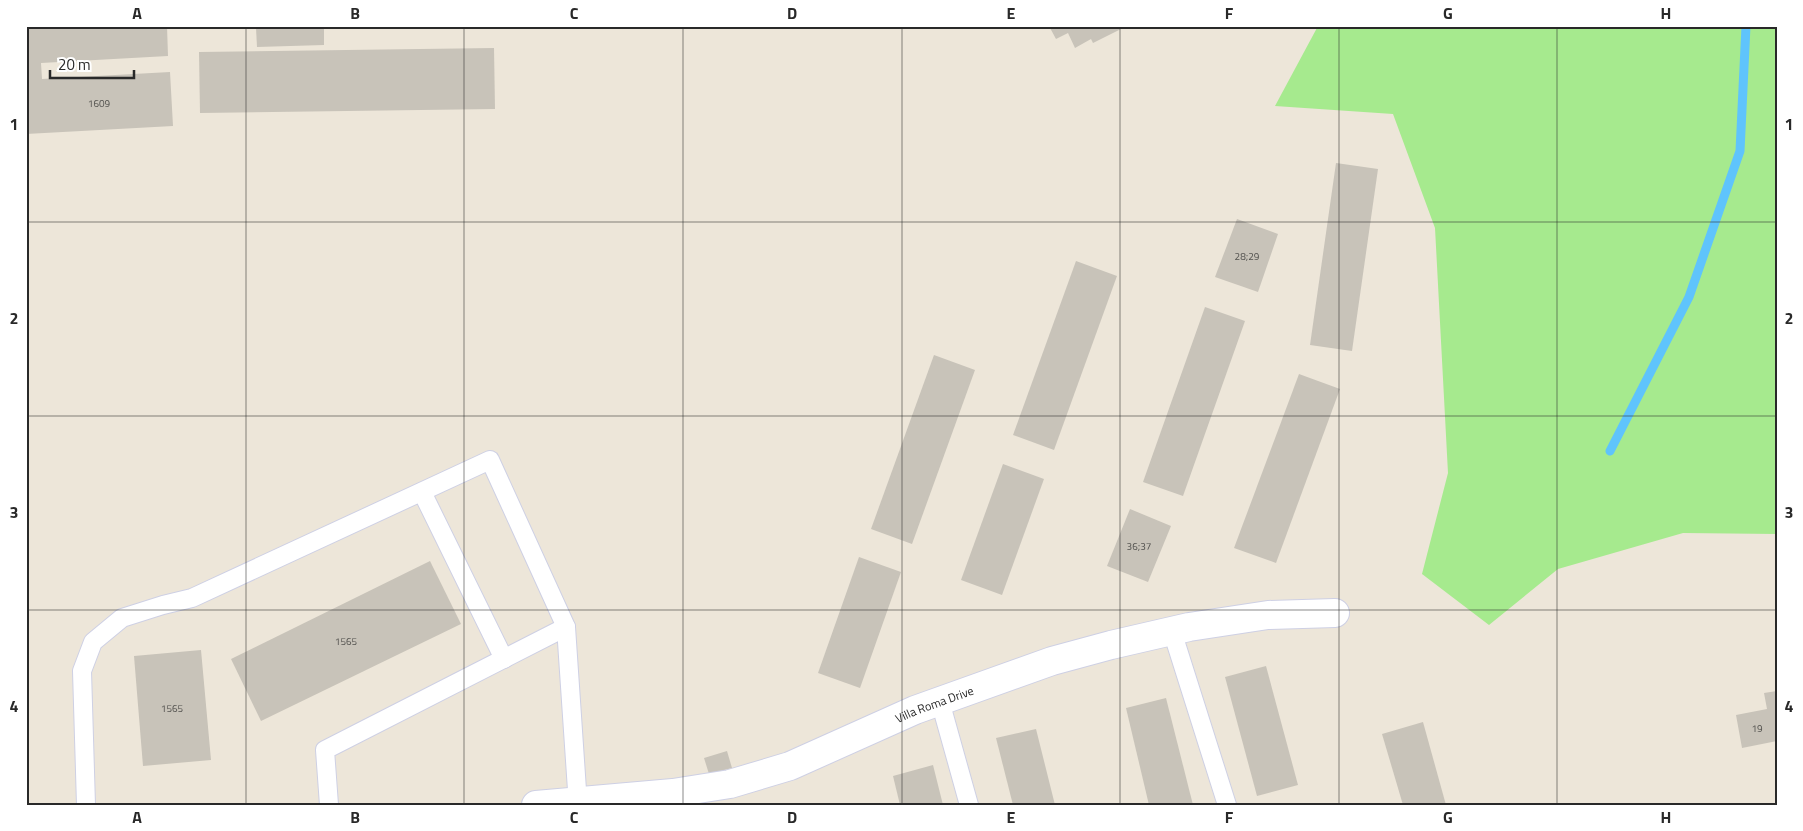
<svg xmlns="http://www.w3.org/2000/svg" width="1803" height="831" font-family="'Titillium Web',sans-serif">
<style>
.green{fill:#a6ea8e}
.lines{fill:none;stroke-linecap:round;stroke-linejoin:round}
.stream{stroke:#5fc4fc;stroke-width:9}
.building{fill:#c8c3b9}
.service-casing{stroke:#ced0e4;stroke-width:20}
.minor-casing{stroke:#ced0e4;stroke-width:30}
.service{stroke:#fff;stroke-width:18}
.minor{stroke:#fff;stroke-width:28}
.grid{fill:none;stroke:#292929;stroke-width:1;stroke-opacity:0.55}
.labels{text-anchor:middle;dominant-baseline:central;stroke-width:4.5;stroke-linejoin:round;paint-order:stroke}
.number-label{font-size:10px;fill:#51504d}
.street-label{font-size:12px;fill:#292929;stroke:#fff}
.neatline{fill:none;stroke:#292929;stroke-width:2}
.grid-label{font-size:16px;text-anchor:middle;font-weight:bold;fill:#292929}
</style>
<rect width="100%" height="100%" fill="#ede6d9"/>
<polygon class="green" points="1318,26 1777,26 1777,534 1683,533 1558,569 1489,625 1422,574 1448,473 1435,228 1393,114 1275,106"/>
<g class="lines">
<polyline class="stream" points="1610,451 1689,297 1740,151 1746,26"/>
</g>
<g class="building">
<polygon points="26,26 167,26 168,56 41,63 42,79 170,72 173,126 26,134"/>
<polygon points="324,26 324,45 257,47 256,28"/>
<polygon points="1049,26 1127,26 1093,43 1091,39 1075,48 1068,33 1056,39"/>
<polygon points="494,48 495,109 200,113 199,52"/>
<polygon points="1336,163 1378,169 1352,351 1310,345"/>
<polygon points="1237,219 1278,234 1258,292 1215,277"/>
<polygon points="1076,261 1117,276 1054,450 1013,435"/>
<polygon points="1205,307 1245,321 1183,496 1143,482"/>
<polygon points="934,355 975,370 912,544 871,529"/>
<polygon points="1299,374 1340,389 1276,563 1234,548"/>
<polygon points="1003,464 1044,479 1002,595 961,580"/>
<polygon points="1130,509 1171,526 1148,582 1107,566"/>
<polygon points="859,557 901,572 860,688 818,673"/>
<polygon points="430,561 461,624 261,721 231,659"/>
<polygon points="201,650 211,760 143,766 134,656"/>
<polygon points="1266,666 1298,785 1257,796 1225,677"/>
<polygon points="1777,691 1777,741 1742,748 1736,715 1767,709 1764,693"/>
<polygon points="1166,698 1193,805 1149,805 1126,708"/>
<polygon points="1423,722 1446,805 1403,805 1382,734"/>
<polygon points="1036,729 1055,805 1013,805 996,738"/>
<polygon points="727,751 732,768 709,774 704,758"/>
<polygon points="933,765 943,805 900,805 893,776"/>
</g>
<g class="lines">
<defs>
<g id="service">
<polyline points="422,492 504,659"/>
<polyline points="1172,631 1227,805"/>
<polyline points="940,701 969,805"/>
<polyline points="86,805 82,671 93,642 122,618 163,605 192,598 490,460 566,627 578,805"/>
<polyline points="329,805 325,750 566,627"/>
</g>
<g id="minor">
<path id="s1" d="M536,805l137,-12 57,-9 60,-18 125,-56 137,-49 59,-16 78,-18 79,-12 67,-2"/>
</g>
</defs>
<use href="#service" class="service-casing"/>
<use href="#minor" class="minor-casing"/>
<use href="#service" class="service"/>
<use href="#minor" class="minor"/>
</g>
<path class="grid" d="M246,26v779M464,26v779M683,26v779M902,26v779M1120,26v779M1339,26v779M1557,26v779M26,222h1751M26,416h1751M26,610h1751"/>
<g class="labels">
<g class="number-label">
<text x="99" y="103">1609</text>
<text x="1247" y="256">28;29</text>
<text x="1139" y="546">36;37</text>
<text x="346" y="641">1565</text>
<text x="172" y="708">1565</text>
<text x="1757" y="728">19</text>
</g>
<g class="street-label">
<text stroke="none"><textPath href="#s1" startOffset="415">Villa Roma Drive</textPath></text>
</g>
</g>
<rect width="1803" height="831" fill="none" stroke="#ffffff" stroke-width="55"/>
<path d="M50 70v8h84v-8" fill="none" stroke="#292929" stroke-width="2.5"/>
<text x="58" y="70" font-size="15" fill="#292929" stroke="#ffffff" stroke-width="4" paint-order="stroke">20 m</text>
<rect x="28" y="28" width="1748" height="776" class="neatline"/>
<g class="grid-label">
<text x="137" y="19">A</text>
<text x="355" y="19">B</text>
<text x="574" y="19">C</text>
<text x="792" y="19">D</text>
<text x="1011" y="19">E</text>
<text x="1229" y="19">F</text>
<text x="1448" y="19">G</text>
<text x="1666" y="19">H</text>
<text x="14" y="130">1</text>
<text x="1789" y="130">1</text>
<text x="14" y="324">2</text>
<text x="1789" y="324">2</text>
<text x="14" y="518">3</text>
<text x="1789" y="518">3</text>
<text x="14" y="712">4</text>
<text x="1789" y="712">4</text>
<text x="137" y="823">A</text>
<text x="355" y="823">B</text>
<text x="574" y="823">C</text>
<text x="792" y="823">D</text>
<text x="1011" y="823">E</text>
<text x="1229" y="823">F</text>
<text x="1448" y="823">G</text>
<text x="1666" y="823">H</text>
</g>
</svg>
